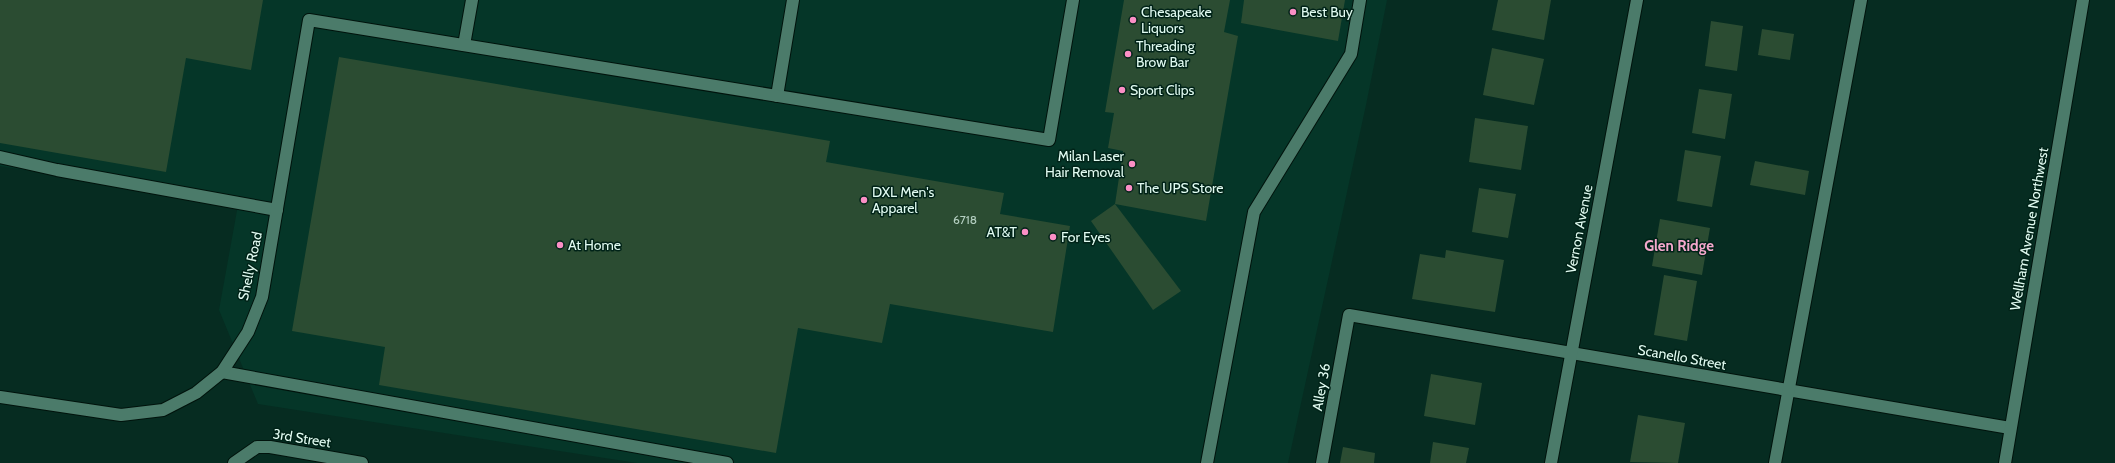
<svg xmlns="http://www.w3.org/2000/svg" width="2115" height="463" font-family="Cabin,sans-serif">
<style>
.built{fill:#053628}
.building{fill:#2b4c32}
.lines{fill:none;stroke-linecap:round;stroke-linejoin:round}
.minor-casing{stroke:#00130c;stroke-width:14}
.minor{stroke:#4b7b6a;stroke-width:12}
.poi-dot{fill:#fb8fc5;stroke:#002318;stroke-width:1.5}
.labels{text-anchor:middle;dominant-baseline:central;stroke-width:3;stroke-linejoin:round;paint-order:stroke}
.number-label{font-size:12px;fill:#b4cfc1}
.poi-label{font-size:14px;fill:#e1fbf1;stroke:#002318;text-anchor:start}
.street-label{font-size:14px;fill:#e1fbf1;stroke:#002318}
.neighbourhood-label{font-size:15px;font-weight:bold;fill:#f4a8cc;stroke:#002318}
</style>
<rect width="100%" height="100%" fill="#062c21"/>
<polygon class="built" points="0,0 1387,0 1366,105 1288,463 637,463 258,404 219,310 238,205 0,166"/>
<g class="building">
<polygon points="0,0 263,0 251,70 186,58 166,172 0,143"/>
<polygon points="1124,0 1230,0 1224,32 1238,36 1206,221 1115,204 1123,151 1108,148 1114,113 1105,112"/>
<polygon points="1244,0 1345,0 1338,41 1241,23"/>
<polygon points="1498,0 1551,0 1544,40 1492,30"/>
<polygon points="1711,21 1743,26 1737,71 1705,66"/>
<polygon points="1762,29 1794,34 1790,60 1758,55"/>
<polygon points="1492,48 1544,59 1534,105 1483,95"/>
<polygon points="339,57 830,141 826,162 1004,193 1000,214 1070,226 1053,332 890,304 882,343 798,328 776,453 379,385 385,347 292,331"/>
<polygon points="1699,89 1732,94 1725,139 1692,133"/>
<polygon points="1475,118 1528,126 1521,170 1469,162"/>
<polygon points="1685,150 1721,156 1712,207 1677,201"/>
<polygon points="1755,161 1809,171 1805,195 1750,185"/>
<polygon points="1479,188 1516,194 1508,238 1472,232"/>
<polygon points="1115,204 1181,291 1153,310 1091,221"/>
<polygon points="1660,219 1710,228 1702,275 1652,266"/>
<polygon points="1446,250 1504,260 1495,312 1412,299 1420,254 1445,258"/>
<polygon points="1664,275 1697,281 1687,341 1654,335"/>
<polygon points="1431,374 1482,383 1475,425 1424,416"/>
<polygon points="1638,415 1685,423 1678,463 1630,462"/>
<polygon points="1433,442 1469,448 1466,463 1430,463"/>
<polygon points="1343,447 1375,453 1374,463 1340,463"/>
</g>
<g class="lines">
<defs>
<g id="minor">
<polyline points="464,45 472,0"/>
<polyline points="777,96 793,0"/>
<polyline points="0,157 57,170 277,210"/>
<polyline points="222,372 727,463"/>
<polyline points="0,397 121,415 163,410 196,393 222,372 248,332 262,297 309,20 1049,140 1073,0"/>
<polyline points="234,463 257,447 270,447 362,463"/>
<polyline points="1207,463 1254,212 1351,54 1360,0"/>
<polyline points="1322,463 1349,315 2010,428"/>
<polyline points="1551,463 1637,0"/>
<polyline points="1775,463 1861,0"/>
<polyline points="2005,463 2083,0"/>
</g>
</defs>
<use href="#minor" class="minor-casing"/>
<use href="#minor" class="minor"/>
</g>
<g class="poi-dot">
<circle cx="1293" cy="12" r="4"/>
<circle cx="1133" cy="20" r="4"/>
<circle cx="1128" cy="54" r="4"/>
<circle cx="1122" cy="90" r="4"/>
<circle cx="1132" cy="164" r="4"/>
<circle cx="1129" cy="188" r="4"/>
<circle cx="864" cy="200" r="4"/>
<circle cx="1025" cy="232" r="4"/>
<circle cx="1053" cy="237" r="4"/>
<circle cx="560" cy="245" r="4"/>
</g>
<g class="labels">
<g class="number-label">
<text x="965" y="219">6718</text>
</g>
<g class="poi-label">
<text x="1141" y="12">Chesapeake<tspan x="1141" dy="16">Liquors</tspan></text>
<text x="1301" y="12">Best Buy</text>
<text x="1136" y="46">Threading<tspan x="1136" dy="16">Brow Bar</tspan></text>
<text x="1130" y="90">Sport Clips</text>
<text x="1124" y="156" text-anchor="end">Milan Laser<tspan x="1124" dy="16">Hair Removal</tspan></text>
<text x="1137" y="188">The UPS Store</text>
<text x="872" y="192">DXL Men's<tspan x="872" dy="16">Apparel</tspan></text>
<text x="1017" y="232" text-anchor="end">AT&amp;T</text>
<text x="1061" y="237">For Eyes</text>
<text x="568" y="245">At Home</text>
</g>
<g class="street-label">
<text transform="translate(1579 229) rotate(-79)">Vernon Avenue</text>
<text transform="translate(2029 229) rotate(-80)">Wellham Avenue Northwest</text>
<text transform="translate(250 266) rotate(-78)">Shelly Road</text>
<text transform="translate(1682 357) rotate(10)">Scanello Street</text>
<text transform="translate(1321 387) rotate(-80)">Alley 36</text>
<text transform="translate(302 438) rotate(9)">3rd Street</text>
</g>
<g class="neighbourhood-label">
<text x="1679" y="246">Glen Ridge</text>
</g>
</g>
</svg>
